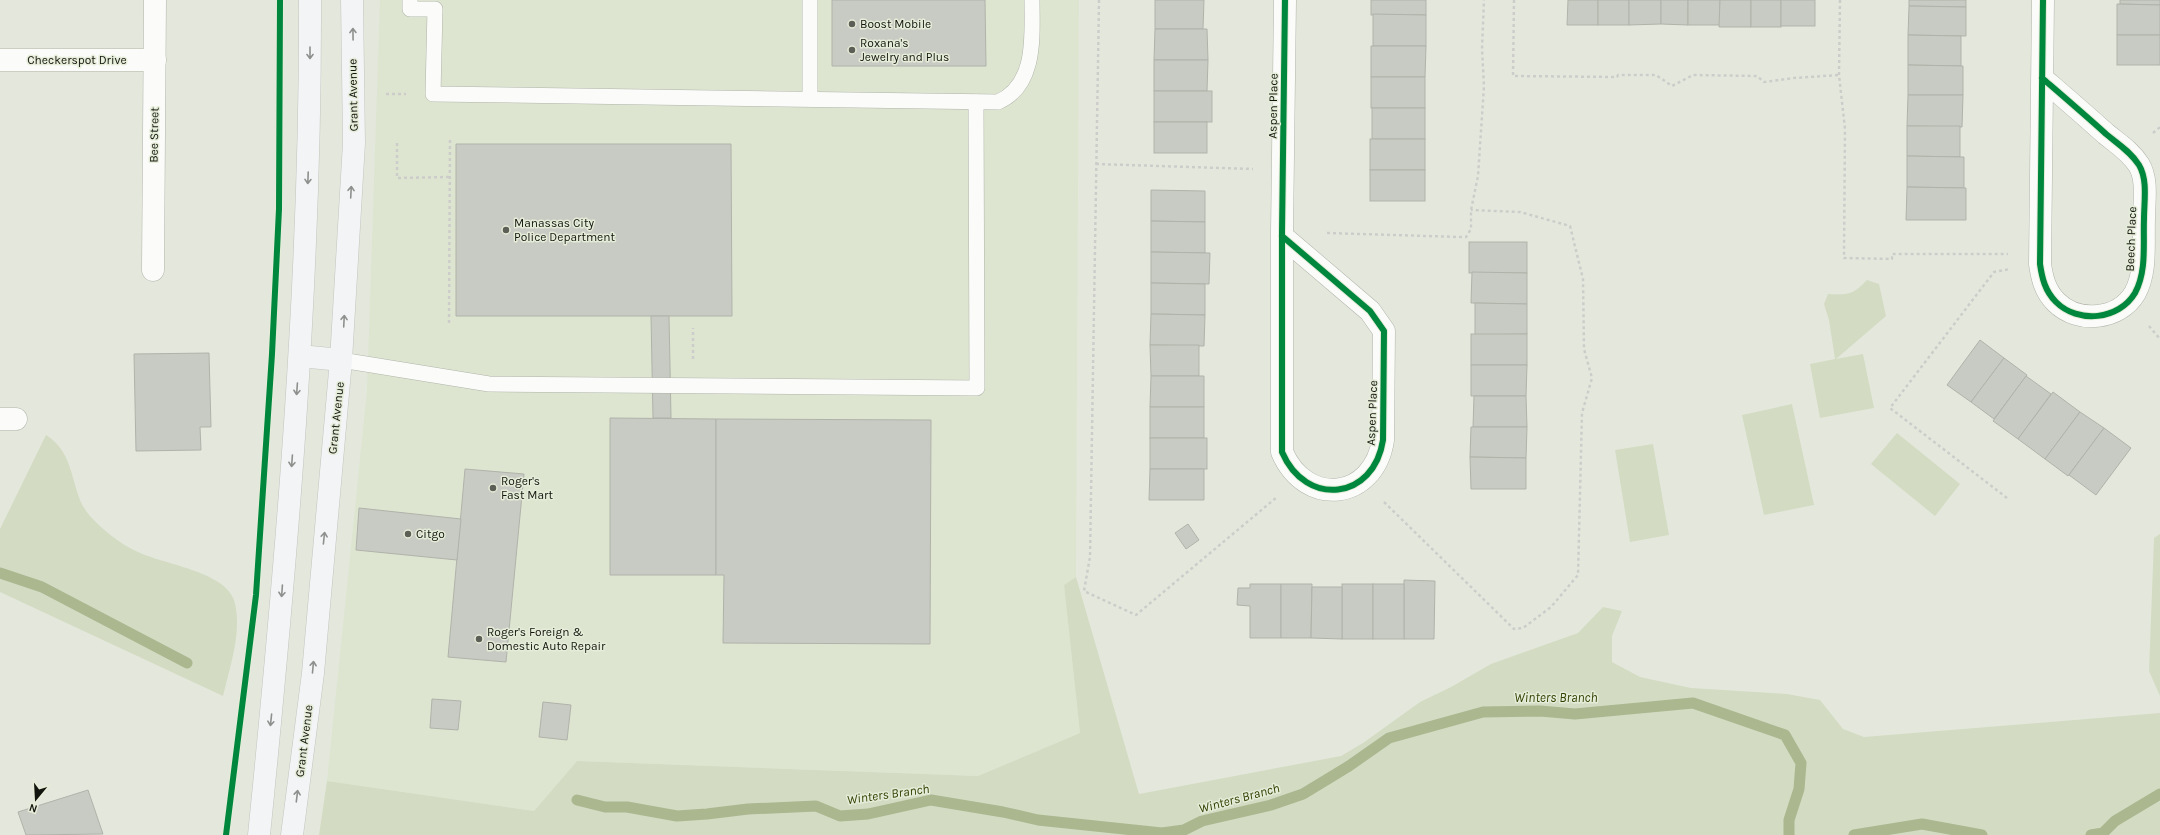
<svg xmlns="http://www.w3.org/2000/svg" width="2160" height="835" font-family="Karla,sans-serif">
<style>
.built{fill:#dde5d0}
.green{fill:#d3dbc3}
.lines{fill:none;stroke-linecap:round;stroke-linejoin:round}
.stream{stroke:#aab78f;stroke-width:11}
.building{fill:#c8cbc3;stroke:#b0b3aa}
.lane-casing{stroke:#b0b4aa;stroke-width:16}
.street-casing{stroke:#b0b4aa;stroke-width:23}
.primary-casing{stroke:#c2c4be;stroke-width:23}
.path{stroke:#cccdca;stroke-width:2.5;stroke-dasharray:3 3;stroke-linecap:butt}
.lane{stroke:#fbfcfa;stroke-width:15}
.street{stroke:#fbfcfa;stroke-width:22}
.primary{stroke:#f2f4f5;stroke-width:22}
.cycleway-casing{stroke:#e5ecd8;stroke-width:8}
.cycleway{stroke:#00873e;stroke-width:6}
.oneway{stroke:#8d908d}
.poi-dot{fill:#5c5f56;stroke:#e5ecd8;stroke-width:1.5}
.labels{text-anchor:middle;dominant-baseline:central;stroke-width:3;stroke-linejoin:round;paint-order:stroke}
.poi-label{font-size:12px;fill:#12150e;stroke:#e5ecd8;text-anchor:start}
.street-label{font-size:12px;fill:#12150e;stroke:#e5ecd8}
.water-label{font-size:13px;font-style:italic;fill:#324103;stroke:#e5ecd8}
</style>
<rect width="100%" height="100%" fill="#e4e8dc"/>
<polygon class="built" points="380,0 1079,0 1076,577 1064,585 1080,733 978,776 577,761 534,811 327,781 367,390"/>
<g class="green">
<path d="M1867,280l12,4 7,32 -50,43 27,-5 11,54 -54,10 -10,-54 25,-5 -6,-39 -5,-16 4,-10c20,1 25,1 39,-14z"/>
<polygon points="1792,404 1814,505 1764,515 1742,415"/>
<polygon points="1897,433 1960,484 1935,516 1871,464"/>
<path d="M46,435c32,20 23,58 44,81 13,14 30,28 48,36 24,12 86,19 96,48 9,30 -4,66 -11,96l-223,-104v-63z"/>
<polygon points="1653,444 1669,535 1630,542 1615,450"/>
<polygon points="2160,534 2160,696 2149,671 2154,538"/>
<polygon points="1076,577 1139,794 1341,756 1363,743 1420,702 1451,687 1491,664 1578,633 1603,607 1622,611 1612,636 1612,662 1640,677 1691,688 1787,694 1820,700 1843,729 1864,737 2160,713 2160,835 319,835 327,781 534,811 577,761 978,776 1080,733 1064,585"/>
</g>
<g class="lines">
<g class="stream">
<polyline points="0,573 42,587 187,663"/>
<polyline points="577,800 605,807 627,807 677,816 707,814 748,809 816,806 840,816 868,814 931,800 1003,812 1038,820 1162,833 1184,830 1202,821 1271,805 1303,794 1349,766 1389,738 1483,712 1540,711 1575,714 1693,703 1785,735 1801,763 1799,789 1789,820 1789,835"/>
<polyline points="1854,835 1922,824 1982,835"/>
<polyline points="2091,835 2103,833 2115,821 2160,794"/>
</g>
</g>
<g class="building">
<polygon points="832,0 985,0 986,66 832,66"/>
<polygon points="1155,0 1204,0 1203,29 1155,29"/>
<rect x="1371" y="0" width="55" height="15"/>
<polygon points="1568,0 1598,0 1598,25 1567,25"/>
<rect x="1598" y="0" width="31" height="25"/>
<polygon points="1629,0 1661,0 1661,24 1629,25"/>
<polygon points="1661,0 1688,0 1688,25 1661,24"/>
<rect x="1688" y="0" width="32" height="25"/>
<polygon points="1720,0 1751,0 1751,27 1719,27"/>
<rect x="1751" y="0" width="30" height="27"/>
<rect x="1781" y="0" width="34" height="26"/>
<polygon points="1909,0 1966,0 1966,7 1909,6"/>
<polygon points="2120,0 2160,0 2160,5 2120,4"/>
<polygon points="2117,4 2160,5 2160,35 2117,35"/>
<polygon points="1909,6 1966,7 1966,36 1908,35"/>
<polygon points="1373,14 1426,15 1426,46 1373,46"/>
<polygon points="1155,29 1207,29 1208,60 1154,60"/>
<polygon points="1908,35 1961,36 1961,66 1908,65"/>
<rect x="2117" y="35" width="43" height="30"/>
<polygon points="1371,46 1426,46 1425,77 1371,77"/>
<polygon points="1154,60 1208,60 1207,91 1154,91"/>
<polygon points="1908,65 1963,66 1963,95 1908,95"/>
<rect x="1371" y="77" width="54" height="31"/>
<rect x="1154" y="91" width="58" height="31"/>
<polygon points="1908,95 1963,95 1962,127 1907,126"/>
<rect x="1372" y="108" width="53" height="31"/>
<rect x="1154" y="122" width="53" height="31"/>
<polygon points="1907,126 1960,126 1960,157 1907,156"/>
<rect x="1370" y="139" width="55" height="31"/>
<polygon points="456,144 731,144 732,316 456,316"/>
<polygon points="1907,156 1964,157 1964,188 1907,187"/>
<rect x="1370" y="170" width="55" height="31"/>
<polygon points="1907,187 1966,188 1966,220 1906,220"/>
<polygon points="1151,190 1205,191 1205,222 1151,221"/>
<polygon points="1151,221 1205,222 1205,253 1151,252"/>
<rect x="1469" y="242" width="58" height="31"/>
<polygon points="1151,252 1210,253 1209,284 1151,283"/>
<polygon points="1472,272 1527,273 1527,304 1471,303"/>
<polygon points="1151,283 1205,284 1205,315 1151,314"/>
<polygon points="1475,303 1527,304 1527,334 1475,335"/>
<polygon points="1151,314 1205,315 1204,346 1150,345"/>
<polygon points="651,316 669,316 671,418 653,418"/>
<rect x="1471" y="334" width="56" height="31"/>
<polygon points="1980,340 2004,358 1971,402 1947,385"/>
<polygon points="1150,345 1199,345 1199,376 1151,376"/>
<polygon points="209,353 211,427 200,427 201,450 136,451 134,354"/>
<polygon points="2004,358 2027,375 1994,419 1971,402"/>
<polygon points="1471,365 1527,365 1526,396 1471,396"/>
<polygon points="1151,376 1204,376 1204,407 1150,407"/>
<polygon points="2026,376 2051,394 2018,439 1993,421"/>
<polygon points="2053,392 2080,412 2045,459 2018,439"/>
<polygon points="1474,396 1526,396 1527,427 1473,427"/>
<rect x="1150" y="407" width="54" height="31"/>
<polygon points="2080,412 2104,428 2068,476 2045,459"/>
<polygon points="610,418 716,419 716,575 610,575"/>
<polygon points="716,419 931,420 930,644 723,643 724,575 716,575"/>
<polygon points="1471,427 1527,427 1526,458 1470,457"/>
<polygon points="2104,428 2131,448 2096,495 2069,475"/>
<rect x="1150" y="438" width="57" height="31"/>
<polygon points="1470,457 1526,458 1526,489 1471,489"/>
<polygon points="465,469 524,474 506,662 448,657"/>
<polygon points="1150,469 1204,469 1204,500 1149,500"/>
<polygon points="359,508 461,519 457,560 356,550"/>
<polygon points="1188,524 1199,540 1186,549 1175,533"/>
<polygon points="1404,580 1435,581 1434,639 1404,639"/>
<polygon points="1250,584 1281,584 1281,638 1250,638 1250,606 1237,605 1238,588 1250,588"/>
<polygon points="1281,584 1312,584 1311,638 1281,638"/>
<rect x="1342" y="584" width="31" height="55"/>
<rect x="1373" y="584" width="31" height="55"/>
<polygon points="1312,587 1342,587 1342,639 1311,638"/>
<polygon points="432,699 461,701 458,730 430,728"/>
<polygon points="543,702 571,705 567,740 539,737"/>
<polygon points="88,790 103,834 26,835 18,812"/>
</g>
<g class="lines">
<defs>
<g id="lane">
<path d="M410,0v9h25l-2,85 565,8c39,-17 34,-67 34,-102"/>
<polyline points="810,99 810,0"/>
<polyline points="341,360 489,384 977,388 976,102"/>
</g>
<g id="street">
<polyline points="0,60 155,60"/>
<path d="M2042,78c22,19 43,37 64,56 11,9 25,18 33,31 9,15 5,37 5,54 -1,24 3,52 -9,74 -16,27 -57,31 -79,9 -11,-11 -14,-24 -16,-38l3,-264"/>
<path d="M1282,236l88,75 14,20 -1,109c-9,60 -77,68 -101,12v-220l3,-232"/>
<polyline points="153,270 155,0"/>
<polyline points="0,419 16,419"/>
</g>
<g id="primary">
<polyline points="300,356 341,360"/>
<path d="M259,835c28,-278 52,-556 51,-835"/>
<polyline points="292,835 313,673 341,360 354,143 352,0"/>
</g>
</defs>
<use href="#lane" class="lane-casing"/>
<use href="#street" class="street-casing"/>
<use href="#primary" class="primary-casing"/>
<g class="path">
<polyline points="1099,0 1090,557 1084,591 1136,615 1277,497"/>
<polyline points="1514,0 1513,76 1617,77 1618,75 1656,75 1672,86 1693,75 1757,76 1764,82 1794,78 1839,75"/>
<polyline points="1840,0 1839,75 1845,129 1844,258 1892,259 1892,254 2008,254"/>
<polyline points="386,94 406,94"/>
<polyline points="2153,133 2160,127"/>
<polyline points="397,143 397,178 449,177"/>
<polyline points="1096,164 1253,169"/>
<polyline points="1327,233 1460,237 1466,237 1471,229 1471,210 1478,176 1484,86 1482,49 1484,0"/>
<polyline points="449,323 450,137"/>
<polyline points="2149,326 2160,339"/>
<polyline points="693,359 693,328"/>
<polyline points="2007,498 1890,408 1994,272 2010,269"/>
<polyline points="1384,502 1514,629 1523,628 1551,607 1578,575 1582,413 1592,378 1584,349 1583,279 1570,226 1520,212 1471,210"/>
</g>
<use href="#lane" class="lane"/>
<use href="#street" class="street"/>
<use href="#primary" class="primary"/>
<defs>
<g id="cycleway">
<path d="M2042,78c22,19 43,37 64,56 11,9 25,18 33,31 9,15 5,37 5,54 -1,24 3,52 -9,74 -16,27 -57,31 -79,9 -11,-11 -14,-24 -16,-38l3,-264"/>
<path d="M1282,236l88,75 14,20 -1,109c-9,60 -77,68 -101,12v-220l3,-232"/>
<polyline points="226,835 256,595 272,354 279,209 280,0"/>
</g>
</defs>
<use href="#cycleway" class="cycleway-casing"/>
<use href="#cycleway" class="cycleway"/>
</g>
<defs><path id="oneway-shaft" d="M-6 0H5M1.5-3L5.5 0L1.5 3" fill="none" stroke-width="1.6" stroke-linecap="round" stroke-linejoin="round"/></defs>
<g class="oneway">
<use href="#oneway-shaft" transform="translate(353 34) rotate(-91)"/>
<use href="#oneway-shaft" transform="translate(310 53) rotate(90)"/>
<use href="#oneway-shaft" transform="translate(308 178) rotate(92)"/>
<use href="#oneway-shaft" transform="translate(351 192) rotate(-87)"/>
<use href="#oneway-shaft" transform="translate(344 321) rotate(-87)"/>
<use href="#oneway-shaft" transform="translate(297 389) rotate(94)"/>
<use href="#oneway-shaft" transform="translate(292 461) rotate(94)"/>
<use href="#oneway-shaft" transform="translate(324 538) rotate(-84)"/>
<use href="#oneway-shaft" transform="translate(282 591) rotate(94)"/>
<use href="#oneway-shaft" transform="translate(313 667) rotate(-85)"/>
<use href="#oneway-shaft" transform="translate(271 720) rotate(96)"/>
<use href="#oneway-shaft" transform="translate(297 796) rotate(-83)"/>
</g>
<g class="poi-dot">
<circle cx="852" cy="24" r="4"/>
<circle cx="852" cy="50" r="4"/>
<circle cx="506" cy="230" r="4"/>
<circle cx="493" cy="488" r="4"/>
<circle cx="408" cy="534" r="4"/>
<circle cx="479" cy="639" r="4"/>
</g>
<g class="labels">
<g class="poi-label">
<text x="860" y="24">Boost Mobile</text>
<text x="860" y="43">Roxana's<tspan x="860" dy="14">Jewelry and Plus</tspan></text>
<text x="514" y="223">Manassas City<tspan x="514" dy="14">Police Department</tspan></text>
<text x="501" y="481">Roger's<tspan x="501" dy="14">Fast Mart</tspan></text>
<text x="416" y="534">Citgo</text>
<text x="487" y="632">Roger's Foreign &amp;<tspan x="487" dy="14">Domestic Auto Repair</tspan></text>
</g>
<g class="street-label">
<text x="77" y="60">Checkerspot Drive</text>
<text transform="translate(353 95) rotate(-91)">Grant Avenue</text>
<text transform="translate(1273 106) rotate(-89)">Aspen Place</text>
<text transform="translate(154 135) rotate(-89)">Bee Street</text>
<text transform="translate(2131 239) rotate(-88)">Beech Place</text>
<text transform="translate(1372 413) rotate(-88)">Aspen Place</text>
<text transform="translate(336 418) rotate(-84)">Grant Avenue</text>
<text transform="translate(304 741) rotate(-83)">Grant Avenue</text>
</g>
<g class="water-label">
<text x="1556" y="697">Winters Branch</text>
<text transform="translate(888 794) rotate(-8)">Winters Branch</text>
<text transform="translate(1239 798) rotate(-15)">Winters Branch</text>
</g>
</g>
<g transform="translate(36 799) rotate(198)" stroke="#e5ecd8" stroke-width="3" paint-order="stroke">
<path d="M0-3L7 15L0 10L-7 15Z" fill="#12150e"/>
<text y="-6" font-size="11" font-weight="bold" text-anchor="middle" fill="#12150e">N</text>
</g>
</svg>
